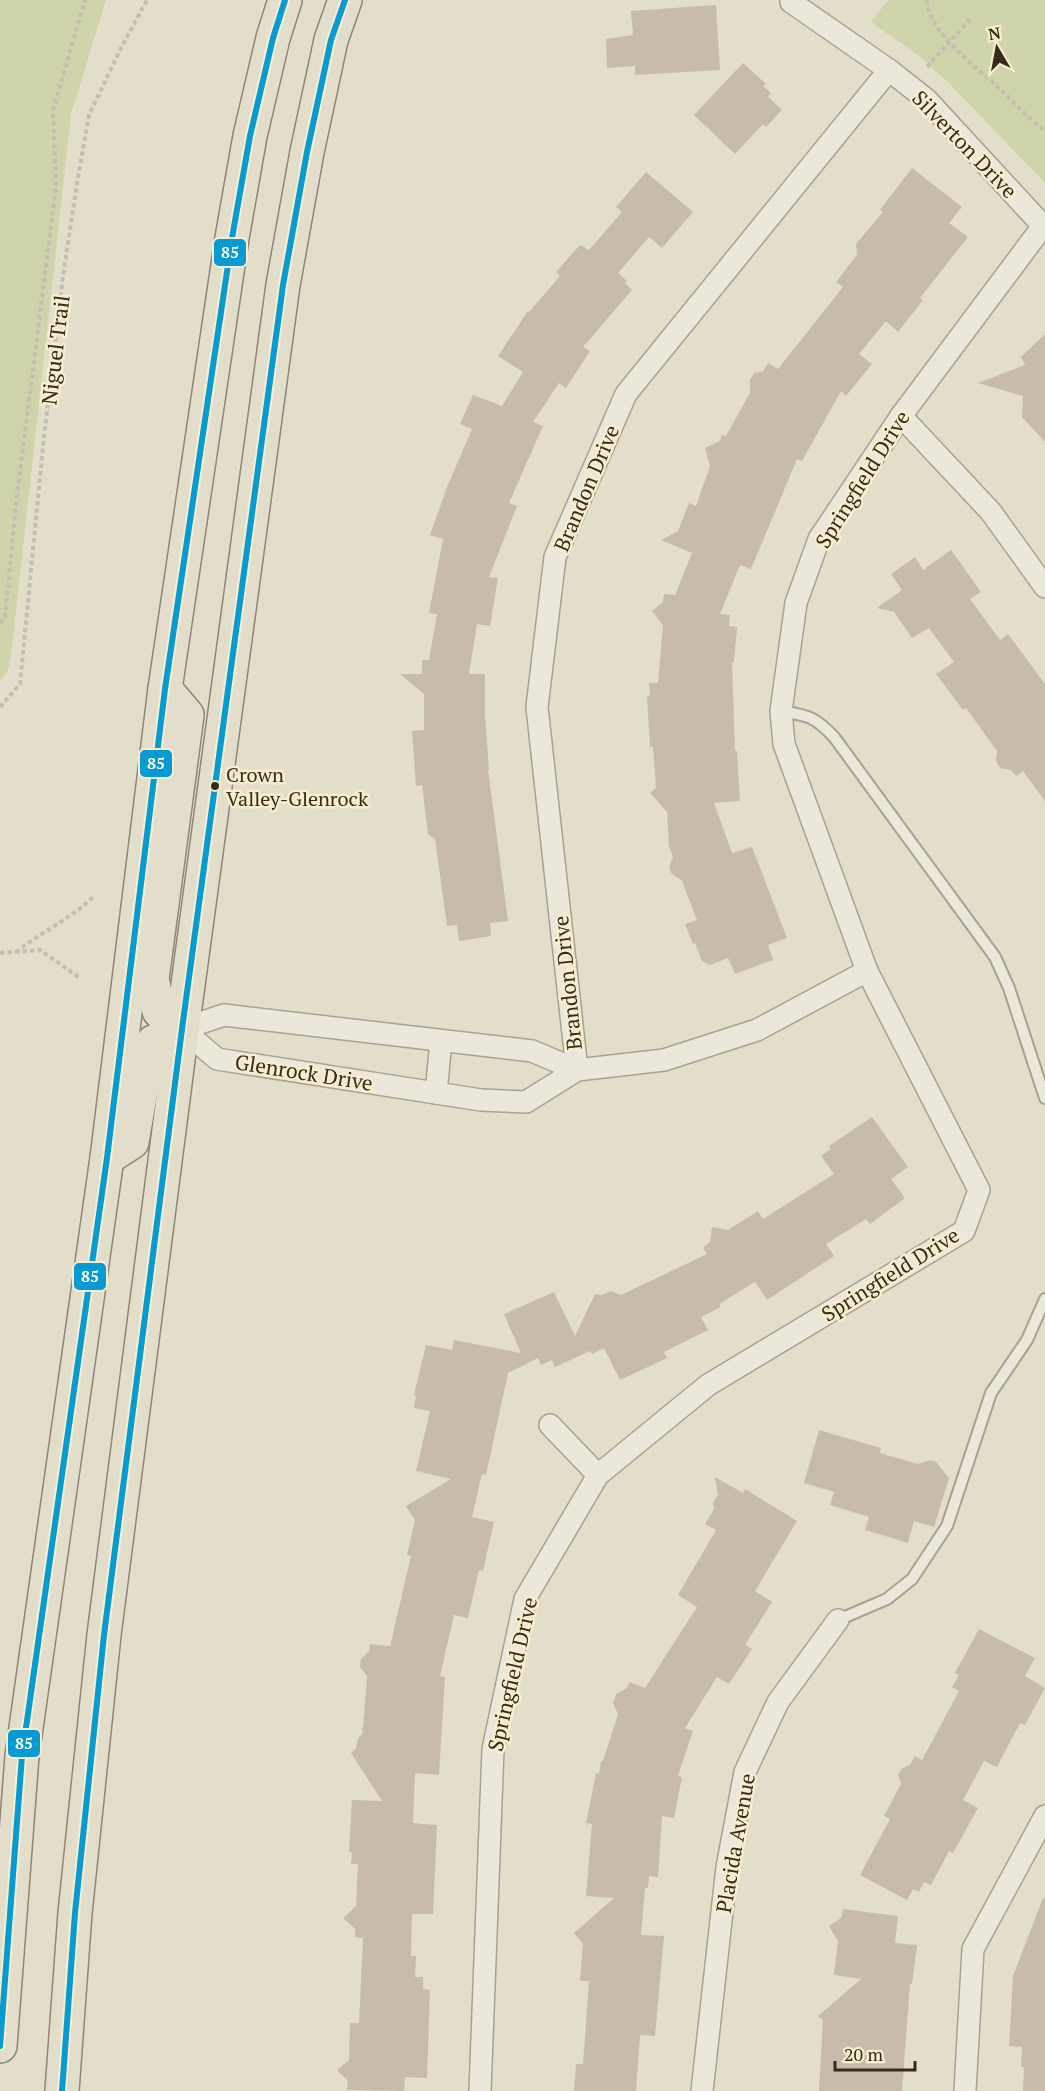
<svg xmlns="http://www.w3.org/2000/svg" width="1045" height="2091" font-family="'PT Serif',serif">
<style>
.green{fill:#d0d4ab}
.building{fill:#c7bcaa}
.lines{fill:none;stroke-linecap:round;stroke-linejoin:round}
.lane-casing{stroke:#a8a293;stroke-width:14}
.street-casing{stroke:#a8a293;stroke-width:24}
.primary-casing{stroke:#8d8779;stroke-width:36}
.path{stroke:#c3bfb2;stroke-width:4;stroke-dasharray:4.5 3;stroke-linecap:butt}
.lane{stroke:#ebe7db;stroke-width:10}
.street{stroke:#ebe7db;stroke-width:21}
.primary{stroke:#e3decc;stroke-width:33}
.bus-1-casing{stroke:#f6eece;stroke-width:10}
.bus-1{stroke:#089bd2;stroke-width:6}
.bus-dot{fill:#362b1c;stroke:#f6eece;stroke-width:2}
.labels{text-anchor:middle;dominant-baseline:central;stroke-width:5;stroke-linejoin:round;paint-order:stroke}
.bus-label{font-size:20px;fill:#362b1c;stroke:#f6eece;text-anchor:start}
.street-label{font-size:21px;fill:#362b1c;stroke:#f6eece}
.line-badge{stroke:#f6eece;stroke-width:2}
.badge-label{font-size:16px;text-anchor:middle;font-weight:bold;fill:#fff}
</style>
<rect width="100%" height="100%" fill="#e3dec9"/>
<g class="green">
<polygon points="0,0 106,0 71,114 11,656 8,670 0,681"/>
<polygon points="888,0 1045,0 1045,183 948,82 918,55 871,22"/>
</g>
<g class="building">
<polygon points="716,5 720,70 635,75 635,66 607,68 606,39 633,35 631,11"/>
<polygon points="743,63 766,84 763,86 771,93 768,97 782,110 766,127 763,124 735,154 694,115"/>
<polygon points="912,168 962,207 949,223 968,237 920,298 923,300 898,332 886,321 859,354 872,364 846,396 841,391 802,461 797,459 751,569 740,565 720,614 730,615 729,626 737,627 734,663 732,662 735,751 737,751 740,801 714,803 732,853 752,847 787,938 768,945 773,960 735,974 728,958 710,965 702,961 695,943 693,944 685,924 697,920 682,881 671,873 669,867 673,857 669,846 667,812 650,793 656,788 653,747 650,747 647,696 650,695 649,683 658,683 663,625 652,611 663,602 664,594 675,595 692,553 661,540 678,531 689,503 696,506 710,466 705,448 720,441 722,435 726,436 750,393 750,380 754,373 763,371 768,363 778,369 843,287 836,282 857,255 856,244 883,212 880,210"/>
<polygon points="646,172 693,212 662,248 649,237 618,273 627,281 625,283 632,290 583,347 590,351 566,388 559,383 533,422 543,426 509,503 517,506 489,577 498,578 490,626 477,624 469,674 485,674 485,716 489,770 488,770 508,921 490,923 491,936 459,941 457,925 447,926 435,839 428,834 422,785 416,786 412,731 424,730 424,694 400,674 422,674 422,660 429,660 437,614 429,613 443,539 430,535 447,487 472,429 460,424 473,395 502,406 523,372 498,356 528,311 529,312 560,276 556,272 580,245 589,250 622,212 616,207"/>
<polygon points="1045,334 1045,442 1022,417 1023,396 978,383 1025,365 1021,357"/>
<polygon points="951,550 981,592 970,599 1000,640 1008,634 1045,684 1045,801 1023,771 1016,776 1011,770 1000,768 996,761 997,751 966,708 963,710 936,674 954,662 929,628 912,638 894,612 877,608 902,590 891,574 915,557 923,570"/>
<polygon points="872,1117 908,1167 891,1179 905,1198 870,1224 866,1219 826,1244 834,1256 767,1300 755,1282 719,1304 721,1307 701,1317 708,1330 664,1352 667,1358 620,1380 604,1348 592,1354 590,1351 555,1367 552,1360 541,1365 538,1358 508,1373 486,1475 482,1474 472,1517 494,1522 483,1571 479,1570 468,1618 454,1615 440,1676 445,1677 439,1775 415,1773 413,1823 437,1825 433,1914 412,1914 411,1956 416,1956 415,1977 423,1977 423,1989 430,1990 427,2078 405,2077 404,2091 347,2090 348,2081 337,2070 349,2060 350,2023 359,2023 363,1938 355,1937 355,1929 343,1918 356,1906 358,1864 351,1864 352,1852 349,1852 352,1800 382,1801 351,1753 356,1748 358,1738 362,1734 364,1716 367,1676 360,1667 361,1659 369,1651 370,1644 390,1646 411,1556 407,1555 415,1520 406,1506 451,1479 416,1471 430,1411 414,1408 416,1396 414,1395 426,1345 452,1350 454,1340 521,1353 504,1314 554,1292 575,1336 595,1294 601,1295 611,1291 621,1295 707,1254 703,1248 710,1242 712,1227 728,1230 758,1211 763,1219 834,1174 821,1156 831,1149 829,1146"/>
<polygon points="819,1430 881,1448 880,1453 918,1464 930,1460 936,1462 949,1478 934,1527 914,1521 908,1543 865,1530 869,1517 830,1505 834,1492 804,1483"/>
<polygon points="715,1477 743,1493 745,1489 797,1521 755,1591 772,1602 745,1645 752,1649 729,1684 717,1677 685,1728 693,1731 678,1776 682,1777 674,1818 662,1816 658,1877 649,1876 648,1888 645,1888 641,1935 664,1936 655,2036 640,2035 636,2091 574,2091 576,2064 583,2064 589,1981 580,1981 583,1944 574,1933 614,1898 586,1896 592,1824 586,1823 596,1773 599,1774 601,1761 603,1761 618,1714 613,1703 616,1694 627,1688 629,1682 645,1688 697,1607 678,1595 716,1530 705,1524 714,1509 713,1503 718,1495"/>
<polygon points="979,1629 1035,1658 1025,1676 1045,1688 1025,1725 1020,1723 997,1767 984,1761 963,1800 978,1808 953,1853 949,1851 931,1885 924,1882 919,1892 913,1889 907,1900 860,1875 890,1819 884,1816 901,1784 898,1775 902,1768 910,1765 915,1756 922,1760 959,1691 952,1687 959,1675 955,1673"/>
<polygon points="1043,1898 1045,1898 1045,2091 1023,2091 1024,2067 1021,2067 1022,2047 1009,2046 1013,1976"/>
<polygon points="843,1909 898,1916 895,1943 917,1945 912,1984 910,1984 902,2091 819,2091 823,2020 818,2016 861,1979 834,1975 838,1941 829,1926 841,1918"/>
</g>
<g class="lines">
<defs>
<g id="lane">
<path d="M781,711c28,5 33,5 53,26l161,220 14,31 36,110"/>
<polyline points="838,1620 887,1599 912,1579 947,1526 991,1393 1027,1340 1045,1299"/>
</g>
<g id="street">
<polyline points="791,2 889,70 927,100 1045,228"/>
<polyline points="901,416 991,512 1045,587"/>
<polyline points="182,1029 217,1059 481,1100 526,1102 577,1070 664,1060 757,1030 867,971"/>
<polyline points="182,1029 224,1015 532,1051 577,1070"/>
<polyline points="577,1070 537,707 555,557 626,394 889,70"/>
<polyline points="436,1093 441,1041"/>
<polyline points="550,1425 598,1475"/>
<polyline points="480,2091 493,1749 525,1599 598,1475 708,1385 964,1231 979,1190 867,971 784,744 781,711 796,603 819,539 901,416 1043,226"/>
<polyline points="702,2091 727,1867 745,1772 778,1702 838,1620"/>
<polyline points="965,2091 973,1949 1045,1816"/>
</g>
<g id="primary">
<polyline points="165,689 187,715 152,979 159,1011 182,1029"/>
<polyline points="107,1158 132,1142 141,1090 153,1042 182,1029"/>
<polyline points="0,2046 22,1756 107,1158 165,689 232,238 250,136 273,38 285,0"/>
<polyline points="62,2091 75,1913 104,1635 182,1029 283,285 307,152 331,40 345,0"/>
</g>
</defs>
<use href="#lane" class="lane-casing"/>
<use href="#street" class="street-casing"/>
<use href="#primary" class="primary-casing"/>
<g class="path">
<path d="M927,0c1,32 50,68 73,89 15,14 29,30 45,42"/>
<polyline points="927,67 972,17"/>
<polyline points="0,623 5,618 16,504 56,186 53,110 85,0"/>
<polyline points="0,707 20,684 44,436 63,276 78,177 89,115 121,48 147,0"/>
<path d="M16,952c25,-20 58,-35 79,-57"/>
<polyline points="0,953 40,950 80,978"/>
</g>
<use href="#lane" class="lane"/>
<use href="#street" class="street"/>
<use href="#primary" class="primary"/>
<defs>
<g id="bus-1">
<polyline points="0,2046 22,1756 107,1158 165,689 232,238 250,136 273,38 285,0"/>
<polyline points="62,2091 75,1913 104,1635 182,1029 283,285 307,152 331,40 345,0"/>
</g>
</defs>
<use href="#bus-1" class="bus-1-casing"/>
<use href="#bus-1" class="bus-1"/>
</g>
<circle class="bus-dot" cx="215" cy="786" r="5"/>
<g class="labels">
<g class="bus-label">
<text x="226" y="774">Crown<tspan x="226" dy="24">Valley-Glenrock</tspan></text>
</g>
<g class="street-label">
<text transform="translate(965 144) rotate(46)">Silverton Drive</text>
<text transform="translate(55 350) rotate(-83)">Niguel Trail</text>
<text transform="translate(862 479) rotate(-58)">Springfield Drive</text>
<text transform="translate(586 488) rotate(-67)">Brandon Drive</text>
<text transform="translate(567 983) rotate(-96)">Brandon Drive</text>
<text transform="translate(304 1072) rotate(9)">Glenrock Drive</text>
<text transform="translate(890 1274) rotate(-32)">Springfield Drive</text>
<text transform="translate(512 1674) rotate(-77)">Springfield Drive</text>
<text transform="translate(735 1843) rotate(-80)">Placida Avenue</text>
</g>
</g>
<g class="line-badge">
<rect x="213" y="238" width="34" height="29" rx="6" fill="#089bd2"/>
<rect x="139" y="749" width="34" height="29" rx="6" fill="#089bd2"/>
<rect x="73" y="1262" width="34" height="29" rx="6" fill="#089bd2"/>
<rect x="7" y="1729" width="34" height="29" rx="6" fill="#089bd2"/>
</g>
<g class="badge-label">
<text x="230" y="258">85</text>
<text x="156" y="769">85</text>
<text x="90" y="1282">85</text>
<text x="24" y="1749">85</text>
</g>
<g transform="translate(997 48) rotate(350)" stroke="#f6eece" stroke-width="4.5" paint-order="stroke">
<path d="M0-4.5L10 22L0 15L-10 22Z" fill="#362b1c"/>
<text y="-9" font-size="16" font-weight="bold" text-anchor="middle" fill="#362b1c">N</text>
</g>
<path d="M835 2061v9h80v-9" fill="none" stroke="#362b1c" stroke-width="3"/>
<text x="844" y="2061" font-size="18" fill="#362b1c" stroke="#f6eece" stroke-width="4.5" paint-order="stroke">20 m</text>
</svg>
